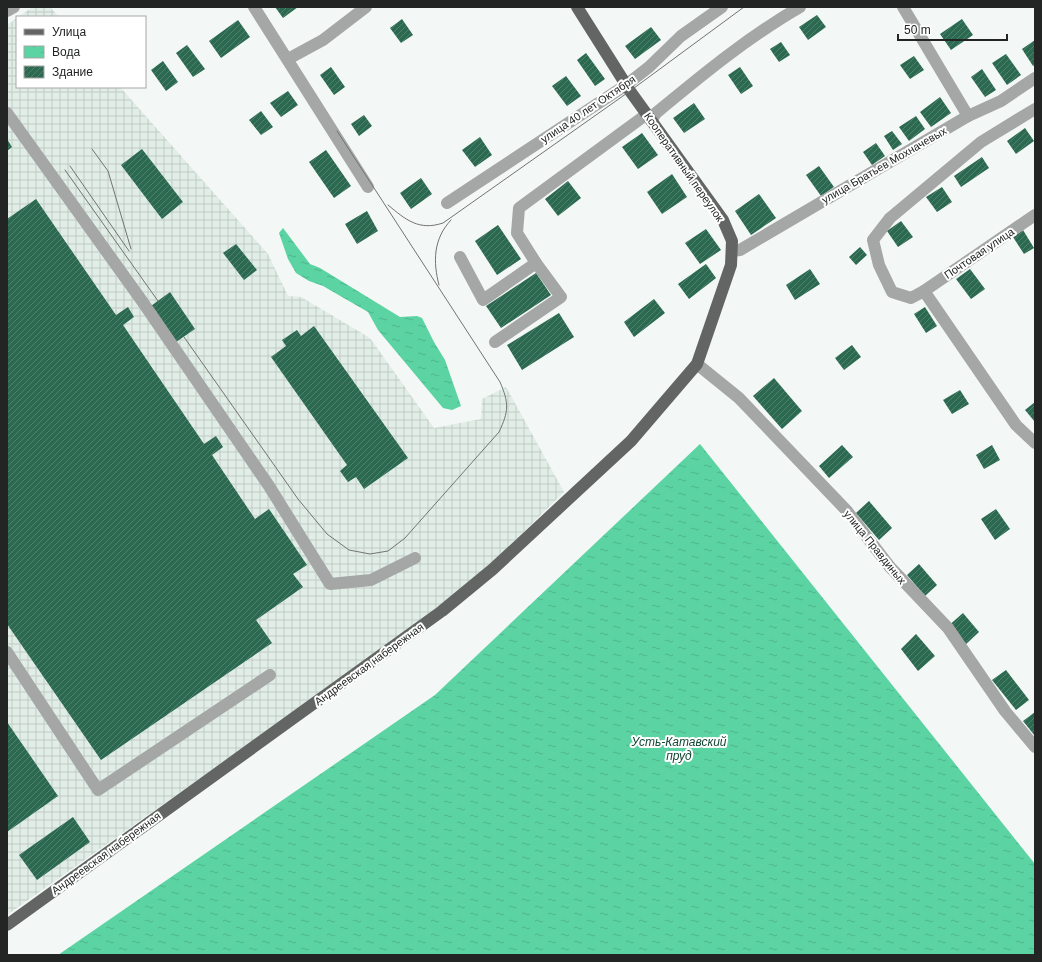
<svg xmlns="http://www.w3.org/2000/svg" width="1042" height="962" font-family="Arial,sans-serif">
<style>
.industrial{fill:url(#industrial-grid)}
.water{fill:url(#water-ripples)}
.building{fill:url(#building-hatch)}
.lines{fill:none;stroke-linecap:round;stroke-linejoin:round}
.minor{stroke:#a5a6a6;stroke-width:12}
.major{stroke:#626564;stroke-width:12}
.tram{stroke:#727473;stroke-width:1}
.labels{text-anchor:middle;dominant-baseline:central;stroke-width:4;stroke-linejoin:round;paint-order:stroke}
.street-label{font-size:11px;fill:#232424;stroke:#fff}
.water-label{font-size:12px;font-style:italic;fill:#134633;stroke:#fff}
</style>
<defs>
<pattern id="industrial-grid" width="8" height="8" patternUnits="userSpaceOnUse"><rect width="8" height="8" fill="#e1ede7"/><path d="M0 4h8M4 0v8" fill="none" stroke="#c1cbc6"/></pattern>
<pattern id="water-ripples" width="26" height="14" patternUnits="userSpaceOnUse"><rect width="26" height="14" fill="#5bd3a3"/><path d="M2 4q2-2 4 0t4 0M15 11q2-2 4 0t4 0" fill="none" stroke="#4fb58c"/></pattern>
<pattern id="building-hatch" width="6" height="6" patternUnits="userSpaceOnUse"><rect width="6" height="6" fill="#2b6a51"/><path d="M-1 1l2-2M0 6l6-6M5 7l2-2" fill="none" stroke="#507f6c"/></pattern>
</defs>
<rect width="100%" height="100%" fill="#f3f7f5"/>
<g class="industrial">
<polygon points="33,7 50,7 59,17 18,17"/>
<polygon points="17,18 17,87 120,87 268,254 288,296 301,297 370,338 434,428 481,419 482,399 506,387 564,492 465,590 7,915 7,25"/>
</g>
<g class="water">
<polygon points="283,228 310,264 320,268 400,317 417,316 422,318 434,342 445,360 461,406 452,410 443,408 378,330 368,312 323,286 309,281 296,273 288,259 279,233"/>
<polygon points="700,444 1035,864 1035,955 58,955 435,695"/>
</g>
<g class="building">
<polygon points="275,7 298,7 283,18"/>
<polygon points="817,15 826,27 808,40 799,27"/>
<polygon points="402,19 413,35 401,43 390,28"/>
<polygon points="962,19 973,35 951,50 940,34"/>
<polygon points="238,20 250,37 221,58 209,41"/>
<polygon points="651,27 661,40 635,59 625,46"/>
<polygon points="1035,40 1035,65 1033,66 1022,49"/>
<polygon points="781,42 790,55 779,62 770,49"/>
<polygon points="187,45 205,69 193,77 176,53"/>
<polygon points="586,53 605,79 595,86 577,60"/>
<polygon points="1006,54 1021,75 1007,85 992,63"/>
<polygon points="914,56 924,70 910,79 900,65"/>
<polygon points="163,61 178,82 166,91 151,70"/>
<polygon points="331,67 345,87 334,95 320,75"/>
<polygon points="740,67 753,86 741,94 728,75"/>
<polygon points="982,69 996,90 985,97 971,77"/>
<polygon points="566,76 581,96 567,106 552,86"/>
<polygon points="288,91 298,105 281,117 270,103"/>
<polygon points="940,97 951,113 931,127 920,112"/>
<polygon points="694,103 705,119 684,133 673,118"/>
<polygon points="261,111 273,127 261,135 249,120"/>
<polygon points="364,115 372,126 359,136 351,124"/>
<polygon points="916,116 925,129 909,141 899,127"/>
<polygon points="1025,128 1034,141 1016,154 1007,141"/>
<polygon points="892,131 902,144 893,150 884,136"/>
<polygon points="642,133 658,155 638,169 622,147"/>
<polygon points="480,137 492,155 475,167 462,150"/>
<polygon points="7,139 12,147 7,151"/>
<polygon points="876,143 885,156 872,165 863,152"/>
<polygon points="142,149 183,202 162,219 121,165"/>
<polygon points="326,150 351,186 334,198 309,162"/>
<polygon points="982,157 989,168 961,187 954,176"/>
<polygon points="819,166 834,187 821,196 806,175"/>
<polygon points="672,174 687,197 662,214 647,192"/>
<polygon points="421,178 432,194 411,209 400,193"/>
<polygon points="568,181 581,198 558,216 545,199"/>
<polygon points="942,187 952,202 937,212 926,197"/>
<polygon points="759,194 776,218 751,235 735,211"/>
<polygon points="36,199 116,315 128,307 134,317 123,325 204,444 216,436 223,447 212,455 255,519 269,509 307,565 293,574 303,587 256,620 272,643 101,760 7,624 7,219"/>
<polygon points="367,211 378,231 357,244 345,224"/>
<polygon points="901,221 913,237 898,247 887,231"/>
<polygon points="498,225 521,259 497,275 475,241"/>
<polygon points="706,229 721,250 700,264 685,243"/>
<polygon points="1023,230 1034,248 1024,254 1013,237"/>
<polygon points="236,244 257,270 244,280 223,253"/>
<polygon points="860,247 867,255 856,265 849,257"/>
<polygon points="706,264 716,278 689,299 678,284"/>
<polygon points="810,269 820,284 795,300 786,285"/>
<polygon points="970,269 985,289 971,299 956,279"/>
<polygon points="536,273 551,295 501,328 486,306"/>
<polygon points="170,292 195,329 176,342 151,306"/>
<polygon points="654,299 665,313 634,337 624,322"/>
<polygon points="925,307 937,326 926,333 914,314"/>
<polygon points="559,313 574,337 522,370 507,345"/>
<polygon points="314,326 408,458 364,489 356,477 348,482 340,471 347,465 271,357 286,346 282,340 297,330 301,336"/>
<polygon points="852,345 861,357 844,370 835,358"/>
<polygon points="774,378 802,411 782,429 753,396"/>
<polygon points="960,390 969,404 952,414 943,400"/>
<polygon points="1035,402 1035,422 1025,410"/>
<polygon points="842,445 853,457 829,478 819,466"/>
<polygon points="992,445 1000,460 984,469 976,455"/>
<polygon points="869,501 892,528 879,540 856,513"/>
<polygon points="996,509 1010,529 995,540 981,519"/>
<polygon points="919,564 937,585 925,596 907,575"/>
<polygon points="963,613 979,632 964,646 947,627"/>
<polygon points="916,634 935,656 918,671 901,649"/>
<polygon points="1006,670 1029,700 1016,710 992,680"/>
<polygon points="1035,712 1035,736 1023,721"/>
<polygon points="7,722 58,796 7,832"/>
<polygon points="73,817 90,842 37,880 19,855"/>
</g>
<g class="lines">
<g class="minor">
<polyline points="254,7 368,187"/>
<polyline points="903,7 968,116"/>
<polyline points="7,11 14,7"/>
<polyline points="288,59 323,40 366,7"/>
<polyline points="1035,109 981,142 890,218 873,240 879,265 892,292 911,298 924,291 1016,425 1035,443"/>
<polyline points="7,113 142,301 269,486 330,584 371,580 415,558"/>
<path d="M651,121l5,-8c46,-38 92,-76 144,-106"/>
<polyline points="447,203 626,85 649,67 681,36 722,7"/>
<polyline points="732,251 740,250 968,116 1001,101 1035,78"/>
<polyline points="460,257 483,300 536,263 517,233 519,208 647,114"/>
<polyline points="924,291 1035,215"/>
<polyline points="495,342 561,297 536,263"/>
<polyline points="697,364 739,398 847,511 890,567 948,628 1005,711 1035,747"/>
<polyline points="7,652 98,790 270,675"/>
</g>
<polyline class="major" points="7,925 442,611 493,569 631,441 697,364 731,265 732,241 723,220 630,91 577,7"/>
<g class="tram">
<polyline points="92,149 108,171 131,249"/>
<polyline points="70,166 129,251"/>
<polyline points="65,170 158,301"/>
<path d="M388,205c18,15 31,26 55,18l187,-132 114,-84"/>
<path d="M439,285c-6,-23 -6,-46 12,-65"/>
<path d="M184,337l114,162 29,35 22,16 21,4 18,-3 17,-13 94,-106c10,-21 10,-29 1,-50l-163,-251"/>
</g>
</g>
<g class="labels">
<g class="street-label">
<text transform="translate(588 109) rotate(-34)">улица 40 лет Октября</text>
<text transform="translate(884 165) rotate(-30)">улица Братьев Мохначевых</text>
<text transform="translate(684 167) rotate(55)">Кооперативный переулок</text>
<text transform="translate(979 253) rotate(-34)">Почтовая улица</text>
<text transform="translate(875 547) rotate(51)">улица Правдиных</text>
<text transform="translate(369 664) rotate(-36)">Андреевская набережная</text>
<text transform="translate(106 853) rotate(-36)">Андреевская набережная</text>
</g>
<g class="water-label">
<text x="679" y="742">Усть-Катавский<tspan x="679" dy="14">пруд</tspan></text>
</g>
</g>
<rect width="1042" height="962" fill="none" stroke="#232424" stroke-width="16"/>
<rect x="16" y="16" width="130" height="72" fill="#ffffff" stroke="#a7a7a7"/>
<rect x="24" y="29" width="20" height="6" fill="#626564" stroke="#a7a7a7"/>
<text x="52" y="36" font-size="12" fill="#232424">Улица</text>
<rect x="24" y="46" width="20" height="12" fill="url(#water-ripples)" stroke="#a7a7a7"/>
<text x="52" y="56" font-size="12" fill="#232424">Вода</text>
<rect x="24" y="66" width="20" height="12" fill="url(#building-hatch)" stroke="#a7a7a7"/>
<text x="52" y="76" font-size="12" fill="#232424">Здание</text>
<path d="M898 34v6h109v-6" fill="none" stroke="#232424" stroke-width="2"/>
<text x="904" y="34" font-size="12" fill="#232424" stroke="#ffffff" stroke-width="3" paint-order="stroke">50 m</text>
</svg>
